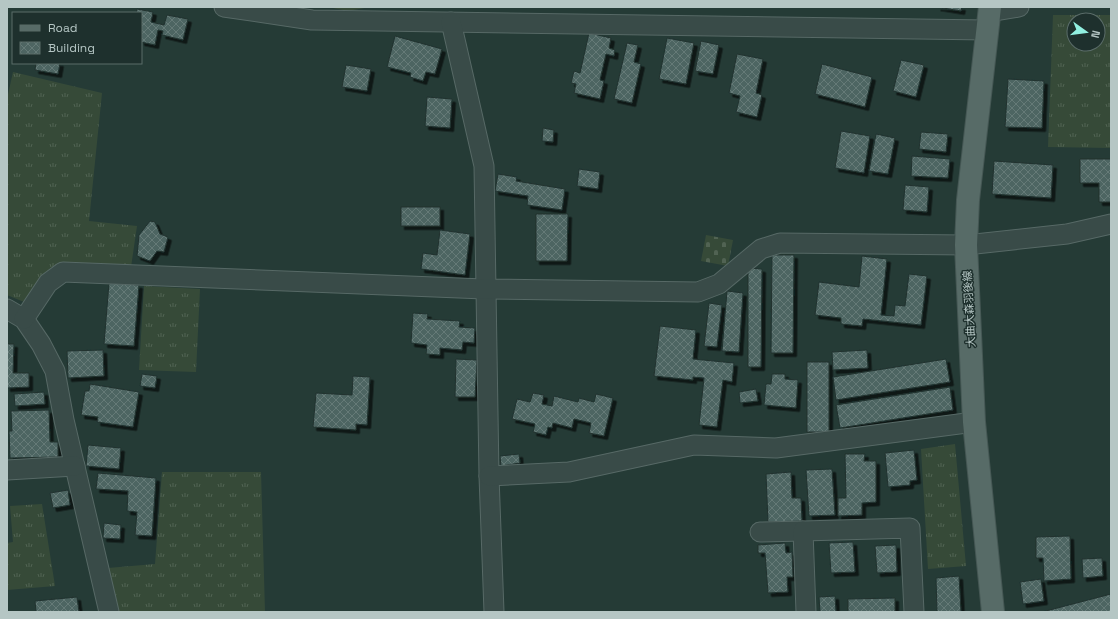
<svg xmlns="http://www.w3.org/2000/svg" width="1118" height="619" font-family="'Space Grotesk','Noto Sans JP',sans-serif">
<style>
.grass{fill:url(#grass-tufts);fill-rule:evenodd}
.cemetery{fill:url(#cemetery-stones)}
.building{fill:url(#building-cross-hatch);stroke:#20322f;filter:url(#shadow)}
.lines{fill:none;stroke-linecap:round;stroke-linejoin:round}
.minor-casing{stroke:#576966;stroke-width:21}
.primary-casing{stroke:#455754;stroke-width:24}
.minor{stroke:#394b48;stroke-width:19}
.primary{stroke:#576b67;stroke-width:22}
.labels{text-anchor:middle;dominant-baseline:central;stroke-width:3;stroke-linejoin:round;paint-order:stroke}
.street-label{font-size:11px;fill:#b5c6c4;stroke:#1e302d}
</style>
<defs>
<pattern id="grass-tufts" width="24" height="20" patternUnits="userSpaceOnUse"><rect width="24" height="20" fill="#364a38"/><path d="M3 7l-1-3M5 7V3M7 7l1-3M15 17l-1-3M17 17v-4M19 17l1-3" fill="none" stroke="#516353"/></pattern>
<pattern id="cemetery-stones" width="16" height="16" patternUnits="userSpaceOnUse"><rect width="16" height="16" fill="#364a38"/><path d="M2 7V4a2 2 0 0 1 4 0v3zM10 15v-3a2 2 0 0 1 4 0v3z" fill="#516353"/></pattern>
<pattern id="building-cross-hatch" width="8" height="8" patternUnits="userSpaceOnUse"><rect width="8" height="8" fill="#4e6562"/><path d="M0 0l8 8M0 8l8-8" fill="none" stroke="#657a77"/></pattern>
<filter id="shadow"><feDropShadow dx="3.5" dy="3.5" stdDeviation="0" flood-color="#0009"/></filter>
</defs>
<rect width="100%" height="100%" fill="#253b36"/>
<g class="grass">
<polygon points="328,7 370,7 348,11"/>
<path d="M1053,15h58v133l-63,-1zM1074,20h24v24h-24z"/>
<polygon points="13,72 102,93 89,221 137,226 131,267 61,263 45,273 24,302 7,295 7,99"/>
<polygon points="144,286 200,289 196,372 139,370"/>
<polygon points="955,444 966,566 928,569 921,449"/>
<polygon points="162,472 261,472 265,612 117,612 108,568 155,564"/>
<polygon points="42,504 55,586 7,590 7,543 13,542 10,506"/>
</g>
<polygon class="cemetery" points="706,235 733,240 728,266 701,261"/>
<g class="building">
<polygon points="937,7 962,7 961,11"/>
<polygon points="137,9 153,12 151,22 164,25 167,15 188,19 183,40 162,35 163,31 158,30 155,45 141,42 141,13 136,13"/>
<polygon points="589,33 611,38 609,48 615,50 614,56 606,54 600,80 604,81 600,99 574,93 576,84 571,83 574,71 580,73"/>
<polygon points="395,36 442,49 435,74 426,72 423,81 410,77 411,73 387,67"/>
<polygon points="667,38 694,43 686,84 659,79"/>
<polygon points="701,41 719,45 713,74 695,71"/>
<polygon points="627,43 638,45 634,62 641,64 632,103 614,99"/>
<polygon points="737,54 763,59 756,93 762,95 757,117 736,112 740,96 729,93"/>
<polygon points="901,60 924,65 916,97 893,91"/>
<polygon points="36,63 60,63 58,74 35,70"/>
<polygon points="822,64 872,77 865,107 815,94"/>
<polygon points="346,65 371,69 367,91 342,87"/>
<polygon points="1008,79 1044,81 1042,128 1005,127"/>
<polygon points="427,97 452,99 450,128 425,126"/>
<polygon points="543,128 554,130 553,142 542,141"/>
<polygon points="841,131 870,136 864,173 835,168"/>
<polygon points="921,132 948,134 946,152 919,149"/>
<polygon points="876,134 895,138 888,174 869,171"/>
<polygon points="912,156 950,159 948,178 911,176"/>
<polygon points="1080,159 1111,159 1111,202 1099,202 1099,183 1080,183"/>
<polygon points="994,161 1053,165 1051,198 992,194"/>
<polygon points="579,169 600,172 598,189 577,186"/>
<polygon points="498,174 517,177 516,181 565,189 562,210 527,205 528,196 495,191"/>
<polygon points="905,185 929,187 927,212 903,210"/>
<rect x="401" y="207" width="39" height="19"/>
<polygon points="536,214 568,214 567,261 536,261"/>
<polygon points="150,221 155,222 160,234 168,237 164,252 157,251 150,261 137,256 139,235"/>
<polygon points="440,230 470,234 465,275 421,269 423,253 437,255"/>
<polygon points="772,255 794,255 793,353 771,353"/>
<polygon points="862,256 887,259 881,315 894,316 895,305 905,306 909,274 927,276 921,325 863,319 862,326 841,324 841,318 815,315 819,282 859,287"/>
<polygon points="748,268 762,269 761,367 748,367"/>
<polygon points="109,283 139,285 134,346 104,344"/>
<polygon points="727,291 743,293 739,352 722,351"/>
<polygon points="709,303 722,305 717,347 704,346"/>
<polygon points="413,313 428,314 427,319 460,321 459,327 475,328 474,343 463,342 462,350 440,348 440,355 426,354 427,345 411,343"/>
<polygon points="660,326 696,330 693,359 734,363 732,382 723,380 717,427 699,425 704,378 693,377 693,380 654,376"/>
<polygon points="7,344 14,344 13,373 29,373 29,387 7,388"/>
<polygon points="103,350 104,376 68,378 67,351"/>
<polygon points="867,350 868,368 833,370 832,352"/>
<polygon points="456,359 477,360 475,397 455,397"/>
<polygon points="946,359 950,382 836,400 833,377"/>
<rect x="807" y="362" width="22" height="70"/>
<polygon points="142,374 157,376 155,388 140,386"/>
<polygon points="772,374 785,374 785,379 798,380 796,408 764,405 766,384 771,384"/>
<polygon points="353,376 370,377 367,425 356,424 356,430 313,427 316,393 352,395"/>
<polygon points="90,384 139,392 133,427 97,422 98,417 81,415 85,391 89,391"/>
<polygon points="950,387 953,410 840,428 836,405"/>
<polygon points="756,389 758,401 740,403 739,392"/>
<polygon points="44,392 45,404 15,406 14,394"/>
<polygon points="533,393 544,395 542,404 552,406 554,396 578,402 579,398 594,402 596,394 613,398 604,436 589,433 591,423 574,419 572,428 553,423 552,428 548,427 546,435 533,432 535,424 512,419 517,399 530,402"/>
<polygon points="49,410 50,442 58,442 58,457 10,458 9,431 12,431 11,411"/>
<polygon points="88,445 121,448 119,469 86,466"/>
<polygon points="914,450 917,480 910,481 910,485 888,487 885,453"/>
<polygon points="519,454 520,463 501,466 500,456"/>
<polygon points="845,454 865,454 864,461 876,461 876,502 862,503 862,515 838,516 838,498 846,498"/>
<polygon points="832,469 835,515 809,516 806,470"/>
<polygon points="791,472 792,498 801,498 802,521 768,522 766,474"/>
<polygon points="98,473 156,478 152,536 135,535 137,512 127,511 128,491 96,489"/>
<polygon points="68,490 70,505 53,508 50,493"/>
<polygon points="104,523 121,525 120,539 103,538"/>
<polygon points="1070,536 1071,579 1044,581 1043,558 1036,558 1036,537"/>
<polygon points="853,542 855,572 831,573 829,543"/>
<polygon points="785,543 786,553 792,552 793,577 787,577 788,592 768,593 765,553 758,553 758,545"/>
<polygon points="896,545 897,572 877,573 875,546"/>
<polygon points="1102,558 1103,576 1083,578 1082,559"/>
<polygon points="959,576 961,612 937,612 936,578"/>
<polygon points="1041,579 1044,601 1023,604 1020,582"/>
<polygon points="1111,594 1111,612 1042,612"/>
<polygon points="835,596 836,612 820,612 819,597"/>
<polygon points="77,597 79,612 36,612 35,601"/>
<polygon points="895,598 895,612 848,612 848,599"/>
</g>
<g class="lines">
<defs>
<g id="minor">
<polyline points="224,7 312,20 987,30"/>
<polyline points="989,12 1019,7"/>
<polyline points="451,22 484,166 489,476 494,612"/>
<polyline points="7,309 24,319 41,344 55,371 64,420 109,612"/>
<polyline points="24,319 48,283 63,272 484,289 698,292 719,284 761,249 780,243 966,245 1067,234 1111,224"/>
<polyline points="7,470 75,466"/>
<polyline points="489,476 569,472 694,445 776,448 974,422"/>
<polyline points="760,532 803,531"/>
<polyline points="806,612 803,531 910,528 914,612"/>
</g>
<polyline id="primary" points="990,7 968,200 966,245 974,422 993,612"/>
</defs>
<use href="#minor" class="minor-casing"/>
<use href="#primary" class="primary-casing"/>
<use href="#minor" class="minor"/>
<use href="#primary" class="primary"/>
</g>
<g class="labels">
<g class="street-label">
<text transform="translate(969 309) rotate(-93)">大曲大森羽後線</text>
</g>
</g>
<rect width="1118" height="619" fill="none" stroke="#b5c6c4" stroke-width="16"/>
<rect x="12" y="12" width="130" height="52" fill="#1e302d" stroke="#5a6c69"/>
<rect x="20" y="25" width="20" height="6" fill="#576b67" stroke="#5a6c69"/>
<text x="48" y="32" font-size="12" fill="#b5c6c4">Road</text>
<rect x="20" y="42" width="20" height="12" fill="url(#building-cross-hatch)" stroke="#5a6c69"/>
<text x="48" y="52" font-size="12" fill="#b5c6c4">Building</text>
<g transform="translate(1086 32) rotate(104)"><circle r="19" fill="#1e302d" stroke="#5a6c69"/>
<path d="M0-3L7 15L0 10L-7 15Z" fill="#91efe0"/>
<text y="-6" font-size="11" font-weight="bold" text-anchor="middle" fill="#b5c6c4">N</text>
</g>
</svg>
